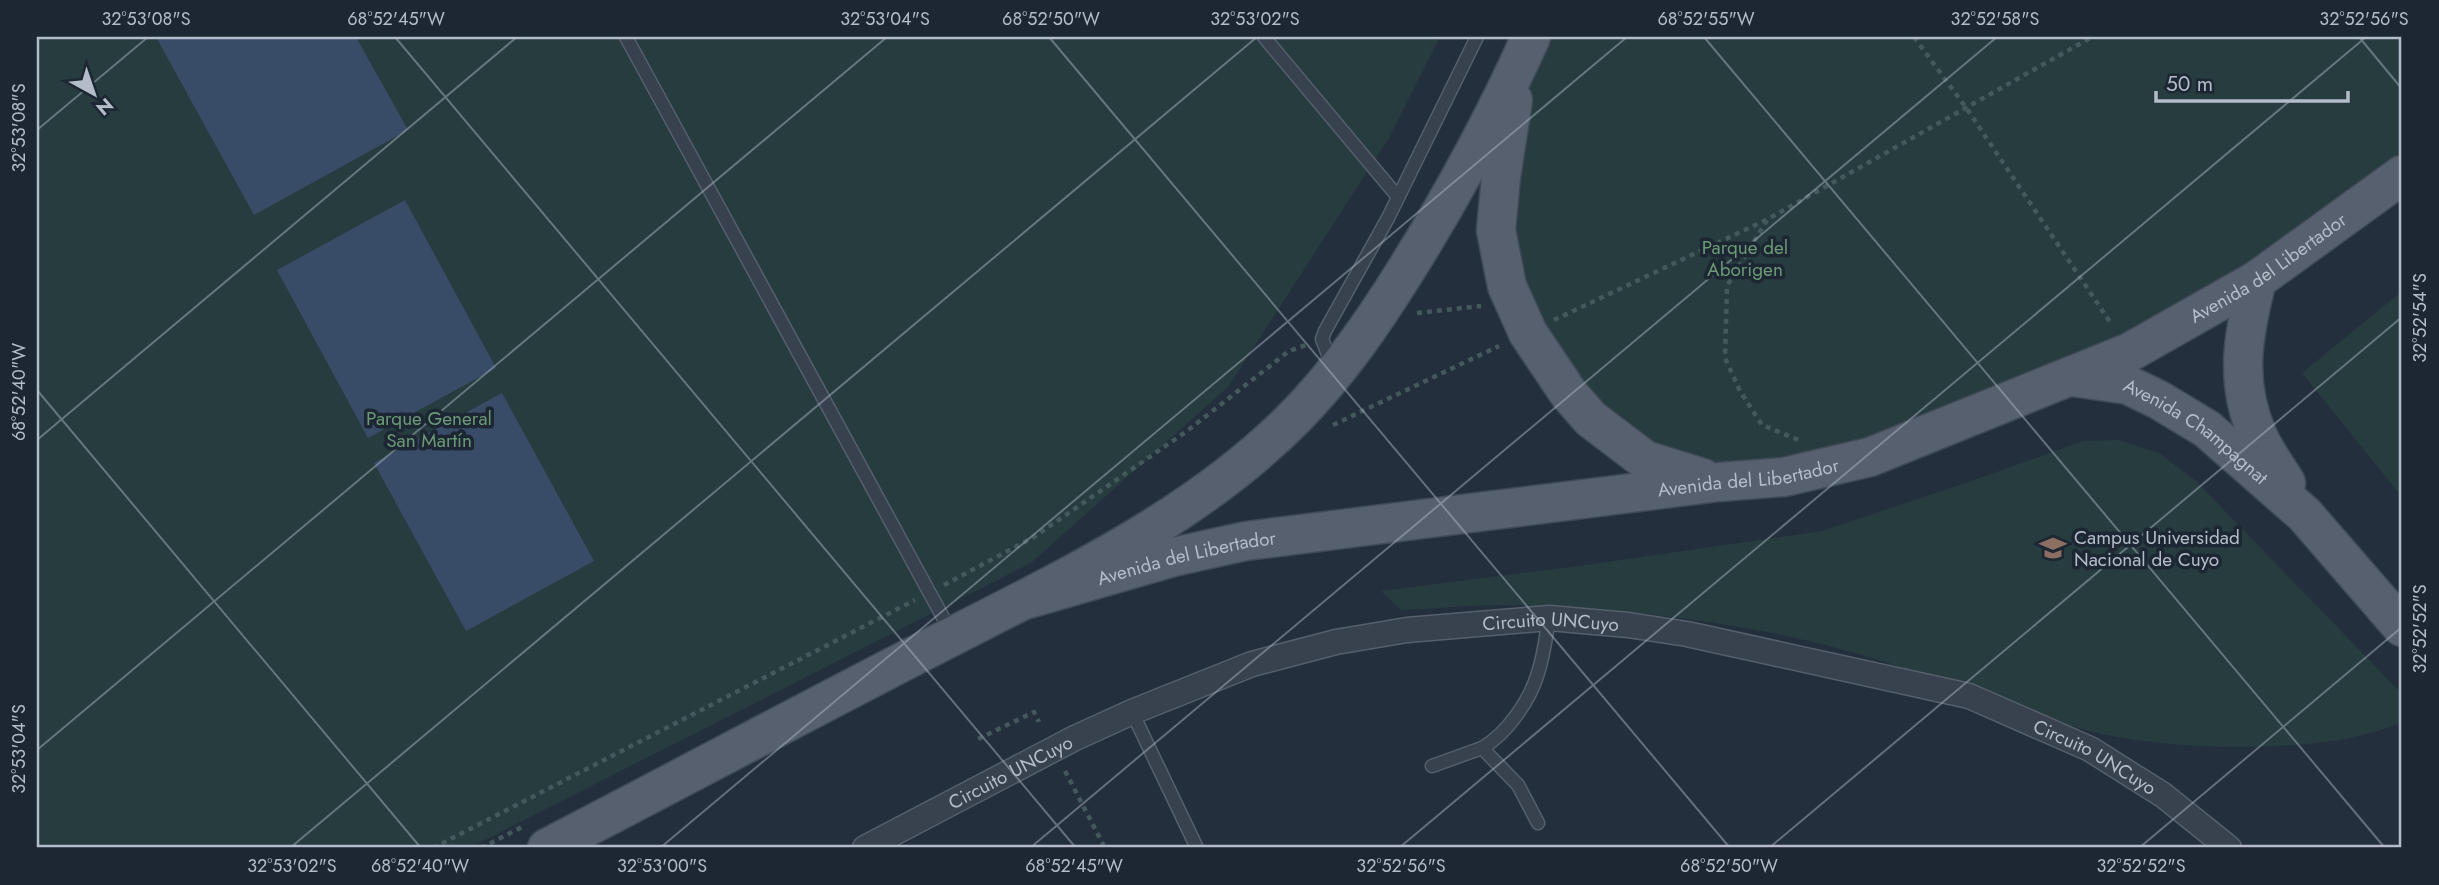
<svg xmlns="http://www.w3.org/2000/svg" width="2439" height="885" font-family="Jost,sans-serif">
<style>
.green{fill:#263c3f}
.water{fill:#394c67}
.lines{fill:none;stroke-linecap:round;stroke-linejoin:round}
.lane-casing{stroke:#565f6c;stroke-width:15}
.street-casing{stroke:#565f6c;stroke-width:27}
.primary-casing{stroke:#414a57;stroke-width:41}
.path{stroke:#44595c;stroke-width:4.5;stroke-dasharray:5 5;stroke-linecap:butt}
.lane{stroke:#38414e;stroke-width:12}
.street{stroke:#38414e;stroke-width:24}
.primary{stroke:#56606e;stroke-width:38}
.ticks{fill:none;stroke:#b4bcc9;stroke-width:2;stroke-opacity:0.45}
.labels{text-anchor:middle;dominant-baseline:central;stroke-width:7;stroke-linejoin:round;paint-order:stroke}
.park-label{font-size:19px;fill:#6b9a76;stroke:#1d2633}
.street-label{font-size:19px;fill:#b4bcc9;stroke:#1d2633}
.poi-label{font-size:19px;fill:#b4bcc9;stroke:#1d2633;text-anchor:start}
.neatline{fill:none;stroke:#b4bcc9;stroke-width:2.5}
.ticks-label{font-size:18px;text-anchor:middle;fill:#b4bcc9}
</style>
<rect width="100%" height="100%" fill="#242f3e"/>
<g class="green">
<polygon points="37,37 1440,37 1389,138 1228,387 1031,563 469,848 37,848"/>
<polygon points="1531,37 2402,37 2402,175 2257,280 1784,477 1645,460 1528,333 1501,177"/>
<polygon points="2402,291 2402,497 2302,373"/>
<path d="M2119,440l40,13 37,28 206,213v29c-16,5 -33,11 -51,15 -77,14 -197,12 -273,-10 -81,-23 -159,-59 -241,-80 -110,-29 -223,-40 -336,-43 -33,0 -67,4 -100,5l-20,-19 205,-26 236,-34 158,-53 103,-37z"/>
</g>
<g class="water">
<polygon points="156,37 356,37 408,130 254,215"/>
<polygon points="405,200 496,368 368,438 277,270"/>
<polygon points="502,393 594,561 466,631 374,463"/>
</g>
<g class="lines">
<defs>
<g id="lane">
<polyline points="626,37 951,632"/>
<polyline points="1264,37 1398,197"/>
<polyline points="1332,365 1322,339 1325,331 1388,218 1477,37"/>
<polyline points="1132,712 1197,848"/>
<path d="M1482,748c25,-14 48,-48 56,-75 6,-18 8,-37 11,-55"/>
<polyline points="1432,766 1482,748 1518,785 1538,823"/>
</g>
<g id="street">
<path id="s1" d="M865,848l210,-110 57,-26 120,-48 84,-22 71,-12 142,-12 79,7 59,9 282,62 121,53 73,46 66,53"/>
</g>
<g id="primary">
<polyline points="1513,100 1501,177 1496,230 1507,286 1528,333 1569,394 1591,419 1645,460 1703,478"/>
<path d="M2257,280c-14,55 -23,102 1,156 7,16 19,32 28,47"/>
<path id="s2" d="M2073,377l55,8 31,15 48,29 98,86 97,112"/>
<path id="s3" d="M1028,599l145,-42 73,-16 473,-59 65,-5 86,-20 260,-105 127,-72 145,-105"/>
<path d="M547,848c135,-70 269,-142 404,-211 121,-62 247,-122 344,-220 44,-45 78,-94 111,-147 47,-75 89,-153 125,-233"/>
</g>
</defs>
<use href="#lane" class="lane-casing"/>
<use href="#street" class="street-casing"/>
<use href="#primary" class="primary-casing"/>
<g class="path">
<polyline points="1914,37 1967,109 2112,325"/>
<polyline points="1767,220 1727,286 1725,358 1740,391 1762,425 1801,441"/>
<polyline points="1417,313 1481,306"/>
<polyline points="1554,320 1768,219 2092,37"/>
<polyline points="1333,425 1499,346"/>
<polyline points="944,585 1034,537 1187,431 1289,351 1306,345"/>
<polyline points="978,739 1034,712 1039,722"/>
<polyline points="1065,771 1105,848"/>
<polyline points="433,848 915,600"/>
<polyline points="481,848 524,826"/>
</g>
<use href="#lane" class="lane"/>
<use href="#street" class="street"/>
<use href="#primary" class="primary"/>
</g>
<path class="ticks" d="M395,37l681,811M1049,37l681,811M1704,37l681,811M2359,37l43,52M37,130l111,-93M37,390l384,458M37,440l480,-403M37,750l850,-713M290,848l967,-811M660,848l967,-811M1030,848l967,-811M1399,848l967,-811M1769,848l633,-531M2139,848l263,-221"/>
<defs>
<symbol id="university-bare" viewBox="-9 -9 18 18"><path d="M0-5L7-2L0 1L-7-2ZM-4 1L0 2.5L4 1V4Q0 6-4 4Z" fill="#8d6e63" stroke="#1d2633" stroke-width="2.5" paint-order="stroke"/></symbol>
</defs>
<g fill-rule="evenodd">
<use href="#university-bare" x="2034" y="529" width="38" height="38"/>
</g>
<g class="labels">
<g class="park-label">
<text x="1745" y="247">Parque del<tspan x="1745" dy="22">Aborigen</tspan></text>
<text x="429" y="418">Parque General<tspan x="429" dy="22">San Martín</tspan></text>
</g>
<g class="street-label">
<text stroke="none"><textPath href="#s3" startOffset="1298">Avenida del Libertador</textPath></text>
<text stroke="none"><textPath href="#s2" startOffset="138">Avenida Champagnat</textPath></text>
<text stroke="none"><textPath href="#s3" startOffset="732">Avenida del Libertador</textPath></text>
<text stroke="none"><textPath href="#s3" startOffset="164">Avenida del Libertador</textPath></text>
<text stroke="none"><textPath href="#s1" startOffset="732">Circuito UNCuyo</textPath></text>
<text stroke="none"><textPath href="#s1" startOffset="1298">Circuito UNCuyo</textPath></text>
<text stroke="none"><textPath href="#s1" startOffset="164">Circuito UNCuyo</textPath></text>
</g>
<g class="poi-label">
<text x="2074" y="537">Campus Universidad<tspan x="2074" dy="22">Nacional de Cuyo</tspan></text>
</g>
</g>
<rect width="2439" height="885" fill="none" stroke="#1d2633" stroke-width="77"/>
<g transform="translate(94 94) rotate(140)" stroke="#1d2633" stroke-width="5" paint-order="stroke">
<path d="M0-5L12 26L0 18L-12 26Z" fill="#b4bcc9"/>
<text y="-10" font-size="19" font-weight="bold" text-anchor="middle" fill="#b4bcc9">N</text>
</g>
<path d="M2156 91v10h192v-10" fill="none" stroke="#b4bcc9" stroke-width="3.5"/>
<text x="2166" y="91" font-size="21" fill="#b4bcc9" stroke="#1d2633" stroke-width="5" paint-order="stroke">50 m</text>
<rect x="38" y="38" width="2362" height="808" class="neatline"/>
<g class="ticks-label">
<text x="146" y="25">32°53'08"S</text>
<text x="396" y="25">68°52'45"W</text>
<text x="885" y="25">32°53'04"S</text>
<text x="1051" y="25">68°52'50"W</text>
<text x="1255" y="25">32°53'02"S</text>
<text x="1706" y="25">68°52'55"W</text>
<text x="1995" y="25">32°52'58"S</text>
<text x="2364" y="25">32°52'56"S</text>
<text transform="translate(19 128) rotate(-90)" y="6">32°53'08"S</text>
<text transform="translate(2420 318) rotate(-90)" y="6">32°52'54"S</text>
<text transform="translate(19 392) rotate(-90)" y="6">68°52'40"W</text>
<text transform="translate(2420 629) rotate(-90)" y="6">32°52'52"S</text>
<text transform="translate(19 749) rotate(-90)" y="6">32°53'04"S</text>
<text x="292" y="872">32°53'02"S</text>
<text x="420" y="872">68°52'40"W</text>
<text x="662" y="872">32°53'00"S</text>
<text x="1074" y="872">68°52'45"W</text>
<text x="1401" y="872">32°52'56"S</text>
<text x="1729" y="872">68°52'50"W</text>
<text x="2141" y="872">32°52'52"S</text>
</g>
</svg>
